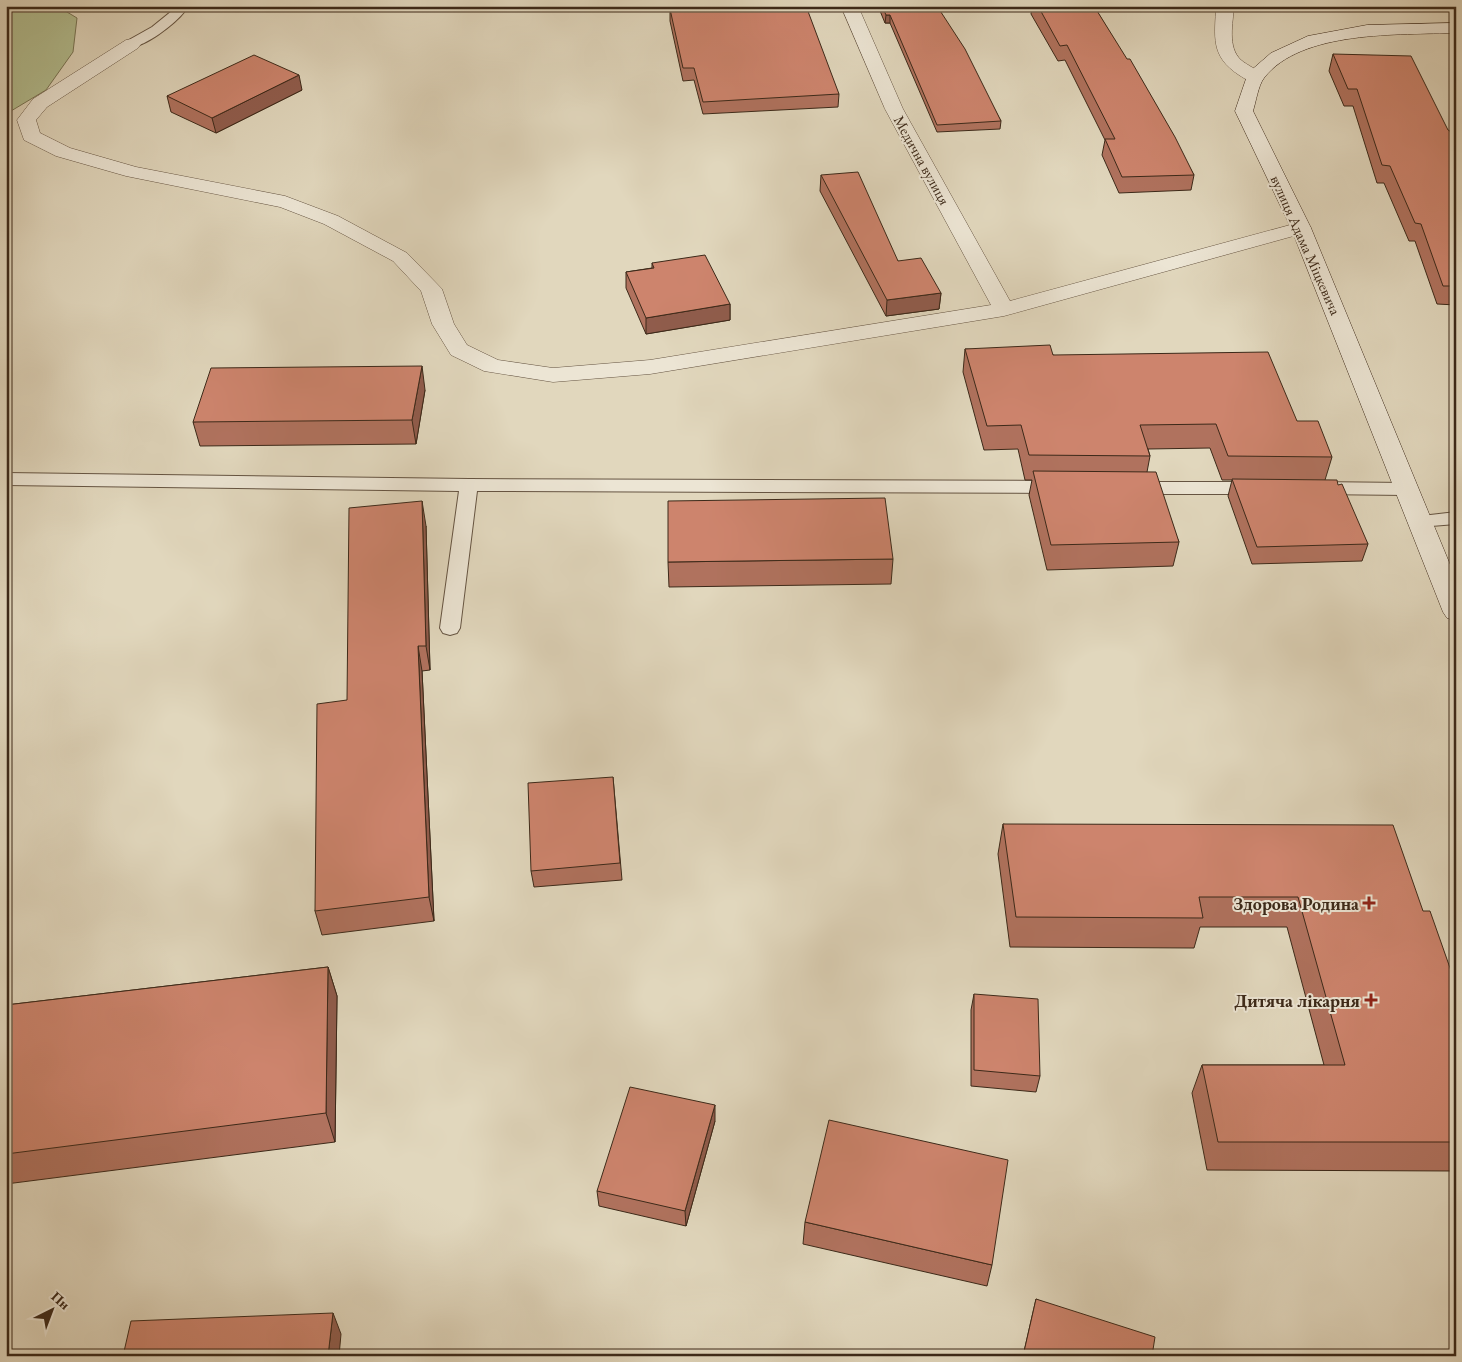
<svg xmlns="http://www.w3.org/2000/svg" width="1462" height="1362" font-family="'EB Garamond',serif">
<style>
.green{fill:#b3be90;stroke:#787454}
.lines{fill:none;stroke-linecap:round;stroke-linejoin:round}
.lane-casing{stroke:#655442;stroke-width:2}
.street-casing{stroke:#655442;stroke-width:1}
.secondary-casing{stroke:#3c2919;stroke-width:1}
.lane{fill:#ece5d4;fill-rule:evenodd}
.street{fill:#ece5d4;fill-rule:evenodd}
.secondary{fill:#ece5d4;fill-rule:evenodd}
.wall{fill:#b0725e;stroke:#3c2919}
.shaded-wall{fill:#905c4c;stroke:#3c2919}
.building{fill:#cd846d;stroke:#3c2919}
.poi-dot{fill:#8f2418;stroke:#ece5d4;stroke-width:2}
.labels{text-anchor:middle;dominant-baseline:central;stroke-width:4;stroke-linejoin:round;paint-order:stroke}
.far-street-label{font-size:15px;fill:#3c2919;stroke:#ece5d4}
.poi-label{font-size:18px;font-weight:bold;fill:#3c2919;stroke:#ece5d4;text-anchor:end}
</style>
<rect width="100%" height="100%" fill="#e1d7bd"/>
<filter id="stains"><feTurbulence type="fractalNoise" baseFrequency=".004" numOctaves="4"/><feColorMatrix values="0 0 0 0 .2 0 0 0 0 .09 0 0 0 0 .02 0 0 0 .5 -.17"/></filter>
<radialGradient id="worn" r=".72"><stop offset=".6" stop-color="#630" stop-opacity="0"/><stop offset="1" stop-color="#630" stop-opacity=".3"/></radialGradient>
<polygon class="green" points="6,6 57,6 77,18 73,52 46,90 6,114"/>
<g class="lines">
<defs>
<g id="lane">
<path d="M173,6h12v5c-9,12 -43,39 -58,36l-1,-3 1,-3 25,-14 21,-17z"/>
<polygon points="6,473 469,479 1057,481 1063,483 1066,487 1063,491 1057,493 477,491 460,628 457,633 450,635 443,633 440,628 459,491 6,485"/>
<polygon points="1133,482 1257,482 1263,484 1266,488 1263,492 1257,494 1133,494 1127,492 1124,488 1127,484"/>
<polygon points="1316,482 1406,483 1412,485 1415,489 1412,493 1406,495 1316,494 1310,492 1307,488 1310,484"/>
<polygon points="1456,512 1456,524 1419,527 1413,525 1410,521 1413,517"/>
</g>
<g id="street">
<polygon points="841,6 858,6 903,109 1010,301 1301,222 1308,224 1311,228 1308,232 1004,316 650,374 553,382 484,371 451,355 432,324 421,291 393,261 324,224 280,207 126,176 56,156 24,140 17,120 33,99 126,40 132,39 138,40 141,44 138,48 47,107 36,120 40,133 70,148 136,167 285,196 338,216 407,253 442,289 454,324 467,345 498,360 553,368 650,360 991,305 885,109"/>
<path d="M1216,6h18c-1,17 -7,41 7,54 7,6 17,9 22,17l-3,4c-9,2 -13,-1 -21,-6 -29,-19 -24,-38 -23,-69z"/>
</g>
<path id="secondary" d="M1456,23v10c-56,2 -155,-3 -192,45 -6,8 -8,24 -11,33l58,117 145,351v42l-9,-3 -4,-6 -152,-384 -56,-117 13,-38 23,-20 37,-17 59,-11z"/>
</defs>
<use href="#lane" class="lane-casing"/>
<use href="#street" class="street-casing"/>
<use href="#secondary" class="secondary-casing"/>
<use href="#lane" class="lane"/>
<use href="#street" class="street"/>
<use href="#secondary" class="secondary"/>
</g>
<g class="wall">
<polygon points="878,6 937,6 1001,121 1000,129 937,132 890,23 885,23"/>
<polygon points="1032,6 1094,6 1194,175 1191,190 1119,193 1102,155 1105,140 1065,60 1058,61 1031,14"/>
<polygon points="670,9 839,94 838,107 703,114 694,80 683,81 670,21"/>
<polygon points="1333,54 1448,130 1456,145 1456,305 1437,304 1415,241 1409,241 1384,183 1377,183 1353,106 1344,106 1329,71"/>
<polygon points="302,90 216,133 171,112 167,96"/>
<polygon points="821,175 898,261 941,293 939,309 886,316 820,191"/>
<polygon points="652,263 730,304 730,320 646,334 626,288 626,272 652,268"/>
<polygon points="965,349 1053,355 1297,421 1332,457 1325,480 1368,544 1362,561 1252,564 1228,496 1232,480 1222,480 1210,448 1148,449 1150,456 1147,472 1179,542 1173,566 1047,570 1029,495 1032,480 1025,480 1018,449 984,450 963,372"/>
<polygon points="425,390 416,444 200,446 193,422"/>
<polygon points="426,526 430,670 422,671 434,921 322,935 315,911"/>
<polygon points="893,559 891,584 669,587 668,562"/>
<polygon points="613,777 622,880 534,887 531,871"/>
<polygon points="1003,824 1423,911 1456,985 1456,1171 1207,1170 1192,1093 1202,1065 1324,1065 1287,927 1200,927 1194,948 1010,947 998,854"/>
<polygon points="328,967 337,996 335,1142 6,1184 6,1005"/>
<polygon points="974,994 1040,1076 1036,1092 971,1086 971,1010"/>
<polygon points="715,1121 686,1226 599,1206 597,1191"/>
<polygon points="805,1222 992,1265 987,1286 803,1244"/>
<polygon points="1036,1299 1152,1356 1023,1356"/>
</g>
<g class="shaded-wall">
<polygon points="886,15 890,15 890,23 885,23"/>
<polygon points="299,75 302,90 216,133 212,118"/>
<polygon points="941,293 939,309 886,316 887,300"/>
<polygon points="730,304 730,320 646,334 646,318"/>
<polygon points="422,366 425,390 416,444 412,420"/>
<polygon points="422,501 426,526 430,670 426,646"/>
<polygon points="418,646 422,671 434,921 429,897"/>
<polygon points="328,967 337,996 335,1142 326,1113"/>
<polygon points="715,1105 715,1121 686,1226 685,1211"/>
<polygon points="333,1313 341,1334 339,1356 328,1356"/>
</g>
<g class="building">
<polygon points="718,6 806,6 839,94 703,102 694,68 683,68 670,9"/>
<polygon points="882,6 937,6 965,49 1001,121 937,125 890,15 886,15"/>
<polygon points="1038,6 1094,6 1127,59 1130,59 1175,137 1194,175 1122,177 1105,139 1115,139 1067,45 1060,46"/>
<polygon points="1333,54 1411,56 1448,130 1450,131 1456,145 1456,286 1443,286 1421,224 1415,223 1390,166 1382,165 1357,89 1348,89"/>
<polygon points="254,55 299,75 212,118 167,96"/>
<polygon points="858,172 898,261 921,258 941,293 887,300 821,175"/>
<polygon points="705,255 730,304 646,318 626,272 654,268 652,263"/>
<polygon points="1050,345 1053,355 1268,352 1297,421 1318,421 1332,457 1228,456 1216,424 1140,425 1150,456 1029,455 1021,425 987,426 965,349"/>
<polygon points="422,366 412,420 193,422 211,368"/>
<polygon points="1033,471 1156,472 1179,542 1051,545"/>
<polygon points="1232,479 1337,480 1338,485 1342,484 1368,544 1257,547"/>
<polygon points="885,498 893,559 668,562 668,501"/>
<polygon points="422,501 426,646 418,646 429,897 315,911 317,704 347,700 349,508"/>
<polygon points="613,777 620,863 531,871 528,783"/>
<polygon points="1003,824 1393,825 1423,911 1430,911 1456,985 1456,1142 1218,1142 1202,1065 1345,1065 1298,897 1199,897 1203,918 1016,917"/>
<polygon points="328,967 326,1113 6,1154 6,1005"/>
<polygon points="974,994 1038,999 1040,1076 974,1070"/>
<polygon points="630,1087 715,1105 685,1211 597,1191"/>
<polygon points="829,1120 1008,1160 992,1265 805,1222"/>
<polygon points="1036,1299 1155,1337 1152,1356 1023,1356"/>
<polygon points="333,1313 328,1356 123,1356 131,1321"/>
</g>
<g class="poi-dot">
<path d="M1366.5 895.5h5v5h5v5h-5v5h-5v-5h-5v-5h5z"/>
<path d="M1368.5 992.5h5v5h5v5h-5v5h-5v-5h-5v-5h5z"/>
</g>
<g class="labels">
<g class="far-street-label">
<text transform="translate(922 160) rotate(61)">Медична вулиця</text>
<text transform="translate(1306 245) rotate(66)">вулиця Адама Міцкевича</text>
</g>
<g class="poi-label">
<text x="1359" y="903">Здорова Родина</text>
<text x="1360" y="1000">Дитяча лікарня</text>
</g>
</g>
<rect width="1462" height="1362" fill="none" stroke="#e1d7bd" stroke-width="25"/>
<rect x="8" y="8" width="1447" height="1347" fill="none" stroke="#3c2919" stroke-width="2.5"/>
<rect x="12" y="12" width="1437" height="1337" fill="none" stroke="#3c2919"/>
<g transform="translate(52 1310) rotate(42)" stroke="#ece5d4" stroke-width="4" paint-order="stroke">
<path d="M0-4L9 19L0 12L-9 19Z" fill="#3c2919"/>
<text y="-8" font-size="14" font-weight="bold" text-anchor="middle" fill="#3c2919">Пн</text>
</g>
<rect width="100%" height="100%" filter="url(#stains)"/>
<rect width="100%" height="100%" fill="url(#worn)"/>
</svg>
